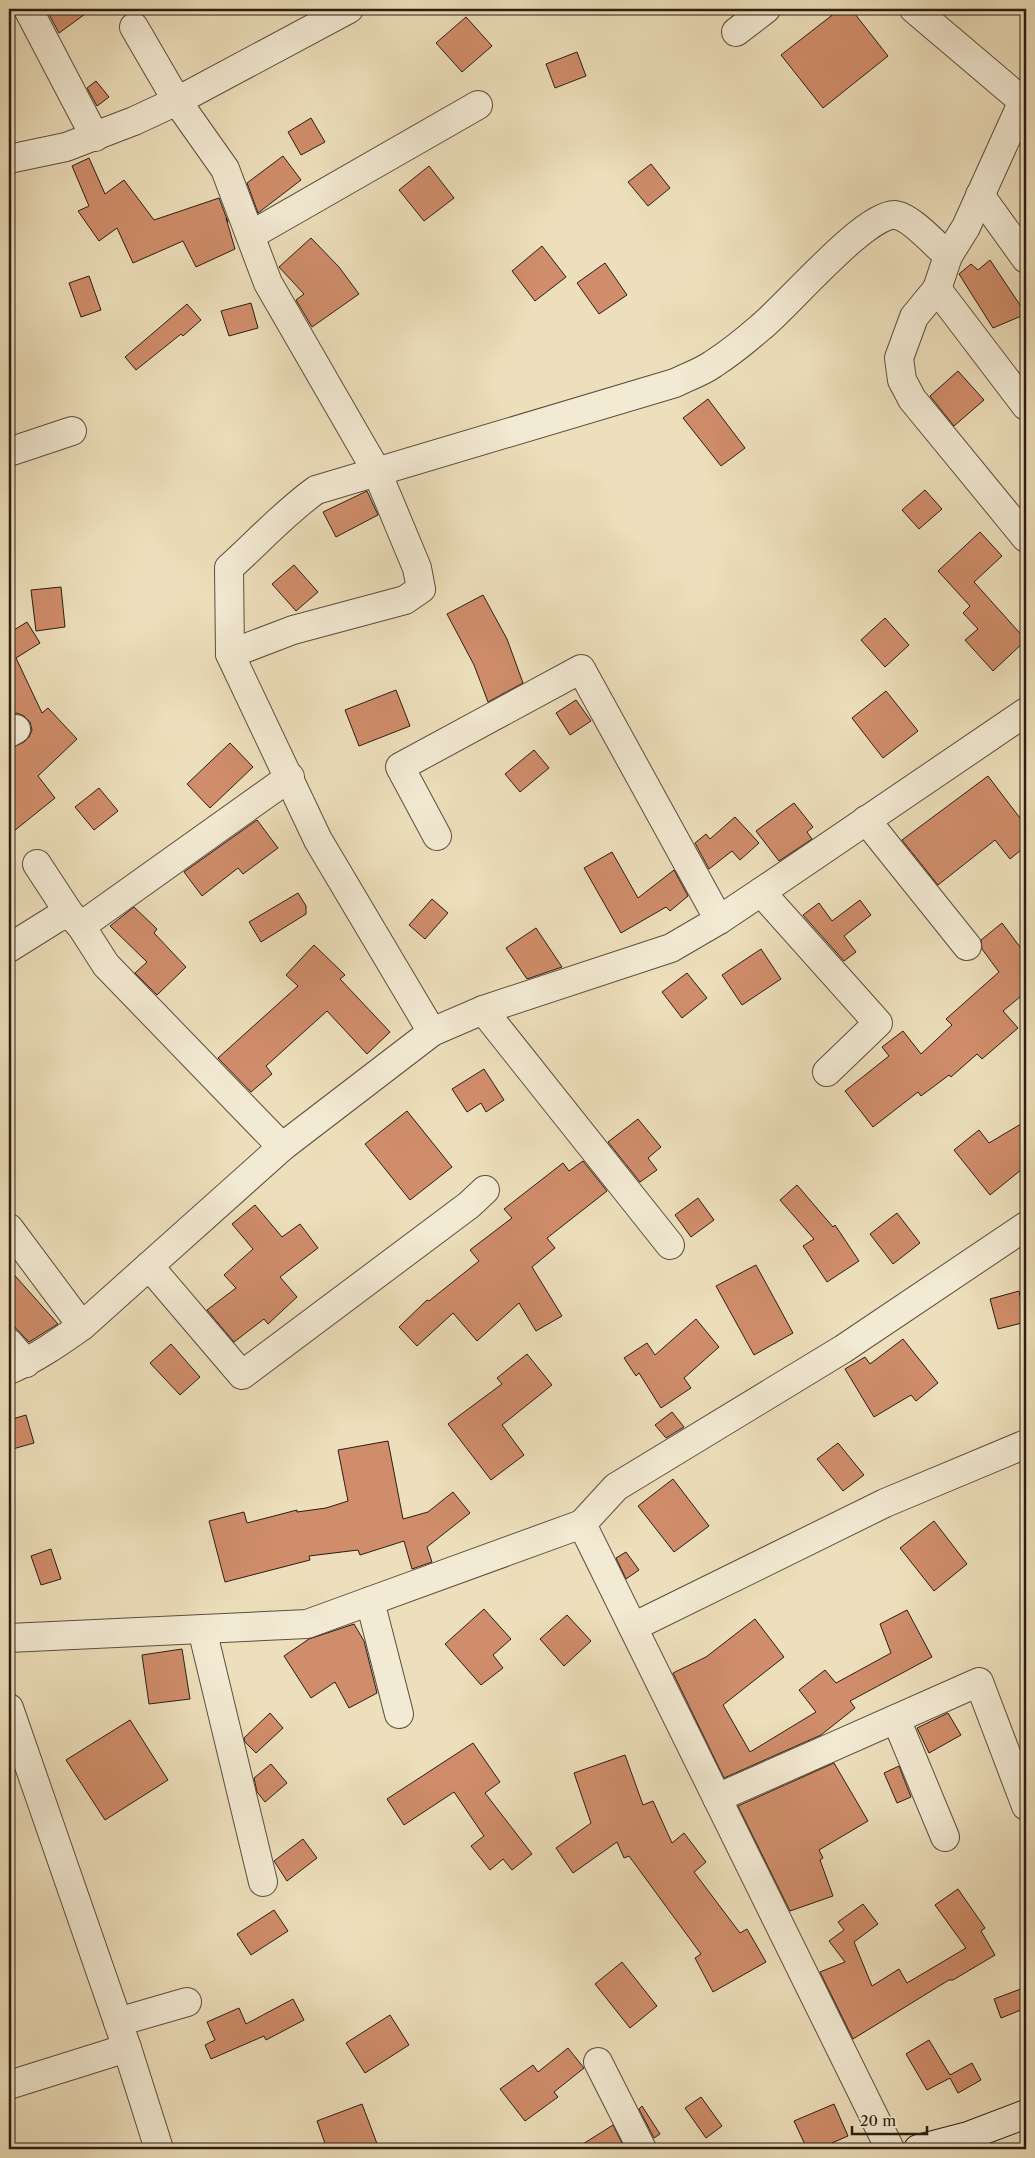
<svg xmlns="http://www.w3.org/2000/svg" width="1035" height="2158" font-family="'Libre Caslon Text',serif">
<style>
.building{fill:#d08d6b;stroke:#2c1d14}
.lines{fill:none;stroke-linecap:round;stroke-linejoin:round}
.minor-casing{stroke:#5c4e3e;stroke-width:30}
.tertiary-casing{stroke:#5c4e3e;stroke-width:30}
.secondary-casing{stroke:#2c1d14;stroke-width:30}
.minor{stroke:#f3ead3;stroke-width:28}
.tertiary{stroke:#f3ead3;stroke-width:28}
.secondary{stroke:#f3ead3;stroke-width:28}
</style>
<rect width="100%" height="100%" fill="#eddfbb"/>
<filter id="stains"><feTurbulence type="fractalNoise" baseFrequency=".004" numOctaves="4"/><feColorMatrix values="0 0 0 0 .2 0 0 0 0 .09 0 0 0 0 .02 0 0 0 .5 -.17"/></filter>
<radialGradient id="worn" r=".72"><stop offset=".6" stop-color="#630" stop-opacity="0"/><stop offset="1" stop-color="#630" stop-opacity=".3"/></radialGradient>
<g class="building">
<polygon points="46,9 92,9 59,33"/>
<polygon points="840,9 851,9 888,56 823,108 781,55"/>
<polygon points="466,17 492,46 462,72 436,43"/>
<polygon points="577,52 586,76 555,88 546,64"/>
<polygon points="96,81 109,97 97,106 87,88"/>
<polygon points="311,118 325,142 301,155 288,132"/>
<polygon points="283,156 301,180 258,213 247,183"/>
<polygon points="89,158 105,194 124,180 154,220 219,198 228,222 226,218 235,249 196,267 183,241 133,263 117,228 99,241 78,211 89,206 72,166"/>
<polygon points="651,164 670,188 648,206 628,182"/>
<polygon points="429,166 454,198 424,221 399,190"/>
<polygon points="311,238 339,267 359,294 312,327 296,300 304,294 279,267"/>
<polygon points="542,246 566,277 535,301 512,271"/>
<polygon points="990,260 1026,314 993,328 959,274 971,264 978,270"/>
<polygon points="605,263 627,295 599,314 577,283"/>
<polygon points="89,276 101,310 81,317 69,283"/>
<polygon points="251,303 258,328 229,336 221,311"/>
<polygon points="187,304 201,320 183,336 181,334 136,370 125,357"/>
<polygon points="958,371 984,400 954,426 930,396"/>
<polygon points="708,399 745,448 721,466 683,418"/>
<polygon points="925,490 942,509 919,529 902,510"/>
<polygon points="367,491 378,515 336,537 323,512"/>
<polygon points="980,532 1002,556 974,582 1026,640 993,671 965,640 978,629 963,613 970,606 938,571"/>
<polygon points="294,565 318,592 296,611 272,584"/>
<polygon points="61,587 65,627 36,631 31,590"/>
<polygon points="483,595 507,639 523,683 488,702 474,665 447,614"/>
<polygon points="885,618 909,645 885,667 861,640"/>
<polygon points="27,622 40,643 16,658 42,713 48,708 77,739 38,776 55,798 9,835 9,749 24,742 29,737 32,730 30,722 24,716 17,713 9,715 9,633"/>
<polygon points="396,690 410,726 359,746 345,710"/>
<polygon points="886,691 918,731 883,758 852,718"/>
<polygon points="576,700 591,721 570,735 556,713"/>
<polygon points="230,743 253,767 210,808 187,784"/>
<polygon points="534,750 549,768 520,792 505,774"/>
<polygon points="988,776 1026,826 1026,846 1010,859 995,840 938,885 902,840"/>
<polygon points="99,788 118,811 94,830 75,807"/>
<polygon points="794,803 813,827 807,832 812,839 779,861 756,831"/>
<polygon points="735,817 759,843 740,860 732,851 709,869 695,843 706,834 710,839"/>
<polygon points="257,820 278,848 243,874 238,868 202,896 184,872"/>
<polygon points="612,852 638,898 674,870 688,896 670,911 666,907 621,933 584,868"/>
<polygon points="298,893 306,906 306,914 261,942 249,922"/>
<polygon points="432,899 448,913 425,939 409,925"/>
<polygon points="860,900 871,915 844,936 856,952 844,961 803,915 819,903 832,921"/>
<polygon points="134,907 157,929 154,933 186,967 157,995 135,973 147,962 110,926"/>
<polygon points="1002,923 1026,955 1026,992 1003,1011 1018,1028 982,1059 977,1054 951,1077 949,1075 921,1096 918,1092 873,1127 845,1091 889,1056 882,1047 903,1031 921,1054 952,1025 946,1019 999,972 982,949 981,940"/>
<polygon points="536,928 562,967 527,979 506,948"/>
<polygon points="314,945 345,975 340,979 390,1032 367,1054 327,1011 266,1066 272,1074 251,1092 218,1058 298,986 286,975"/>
<polygon points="761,949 781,979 742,1005 722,975"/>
<polygon points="687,973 707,998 682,1018 662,992"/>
<polygon points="484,1069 504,1100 486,1112 481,1103 467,1112 452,1089"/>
<polygon points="407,1111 452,1167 410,1200 365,1144"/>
<polygon points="638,1119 661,1147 648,1158 657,1170 640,1182 608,1142"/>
<polygon points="1026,1121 1026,1166 990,1195 954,1150 979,1130 989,1143"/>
<polygon points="583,1161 607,1191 547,1238 555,1248 532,1267 562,1316 536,1331 519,1303 477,1341 453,1313 417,1346 399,1327 427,1300 429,1301 479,1261 470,1250 512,1218 504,1209 563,1163 569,1171"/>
<polygon points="797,1185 833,1227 835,1225 859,1261 827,1282 803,1246 814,1239 780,1200"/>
<polygon points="698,1198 714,1220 691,1237 675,1215"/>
<polygon points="255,1205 282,1237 300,1224 318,1248 280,1277 297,1297 268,1324 264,1319 234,1342 207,1310 236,1288 224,1275 253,1249 232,1224"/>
<polygon points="897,1213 920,1243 893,1264 870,1234"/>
<polygon points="756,1265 793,1333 754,1355 716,1286"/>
<polygon points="9,1269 58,1324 29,1342 9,1321"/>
<polygon points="1019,1291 1026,1322 998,1329 990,1299"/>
<polygon points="696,1319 719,1347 684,1378 691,1388 661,1408 639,1373 636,1376 624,1358 647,1343 655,1355"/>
<polygon points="903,1339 938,1383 916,1401 911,1395 874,1417 845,1369 865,1357 870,1364"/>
<polygon points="171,1344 200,1377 180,1395 150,1363"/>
<polygon points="527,1354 552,1385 502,1425 524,1455 491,1480 448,1424 502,1384 497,1378"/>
<polygon points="672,1412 684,1427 666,1438 655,1425"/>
<polygon points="26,1415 34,1443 9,1450 9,1420"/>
<polygon points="388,1441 403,1519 428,1512 453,1492 470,1513 427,1547 432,1562 412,1569 404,1541 360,1555 358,1550 309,1556 310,1560 225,1582 209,1521 244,1512 247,1523 297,1510 297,1512 326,1508 348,1501 338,1450"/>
<polygon points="838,1443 864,1475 843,1491 817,1459"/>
<polygon points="673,1479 709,1526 674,1552 638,1506"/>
<polygon points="934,1521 967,1564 934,1591 900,1548"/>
<polygon points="51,1549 61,1579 41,1585 31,1556"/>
<polygon points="626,1552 639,1570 626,1579 616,1558"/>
<polygon points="484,1609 511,1639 493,1655 503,1668 481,1685 445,1644"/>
<polygon points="907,1610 932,1657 850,1701 855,1708 821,1735 724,1778 673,1673 706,1657 755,1619 784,1657 723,1705 750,1752 816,1712 799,1690 825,1670 836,1683 891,1653 880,1624"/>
<polygon points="567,1615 591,1641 564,1666 540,1639"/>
<polygon points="354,1624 364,1641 377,1693 349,1708 335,1682 311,1698 284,1656 309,1639"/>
<polygon points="182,1649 190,1699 149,1704 142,1655"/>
<polygon points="270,1713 283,1728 256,1753 245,1742 244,1738"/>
<polygon points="948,1713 961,1735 929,1753 917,1728"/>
<polygon points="130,1720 168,1780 105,1820 66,1760"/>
<polygon points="473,1743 500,1782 485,1793 532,1854 512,1870 503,1859 490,1870 471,1846 484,1836 454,1792 404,1825 387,1799"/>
<polygon points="625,1755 643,1805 653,1801 672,1843 684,1833 706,1862 694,1872 740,1933 747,1929 766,1962 713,1992 695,1958 701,1954 629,1856 624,1858 617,1842 573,1873 556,1848 591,1823 574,1773"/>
<polygon points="834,1763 868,1821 819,1850 823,1858 820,1860 833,1896 790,1911 738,1806"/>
<polygon points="271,1764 287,1783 265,1802 257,1792 254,1778"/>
<polygon points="899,1766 911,1797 897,1803 884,1773"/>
<polygon points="303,1839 317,1858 287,1881 274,1861"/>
<polygon points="958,1889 985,1928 981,1931 995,1955 953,1980 949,1980 853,2039 820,1972 845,1962 829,1941 844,1930 838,1922 863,1904 878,1924 854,1942 872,1986 899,1969 907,1983 966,1948 935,1905"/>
<polygon points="274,1910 288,1931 251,1955 237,1934"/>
<polygon points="622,1962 657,2006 630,2028 595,1984"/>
<polygon points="1026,1987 1026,2008 1001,2018 994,1999"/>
<polygon points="293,1999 304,2020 266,2040 264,2036 211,2059 205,2045 215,2040 207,2022 239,2008 246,2024"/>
<polygon points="390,2015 409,2045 365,2073 346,2043"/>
<polygon points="929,2040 950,2075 972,2063 981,2080 958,2093 950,2078 927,2090 906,2054"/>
<polygon points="568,2048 584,2068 554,2092 558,2097 525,2121 500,2089 533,2065 538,2072"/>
<polygon points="701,2097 722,2126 706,2138 685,2108"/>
<polygon points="362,2104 379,2149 327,2149 317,2121"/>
<polygon points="834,2104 848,2136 818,2149 807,2149 794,2121"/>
<polygon points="642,2106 660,2134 654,2138 639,2109"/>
<polygon points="613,2125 625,2149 575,2149"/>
</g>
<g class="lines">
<defs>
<g id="minor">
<polyline points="28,9 95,137"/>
<polyline points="914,9 1026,104"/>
<polyline points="134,27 177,101 349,9"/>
<polyline points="736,32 766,9"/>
<polyline points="1026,100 1023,101 966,227 948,256 937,289 914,317 899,358 902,380 912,399 1026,538"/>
<polyline points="9,159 66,147 134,121 177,101 225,169 268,283 377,472 417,568 421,589 405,600 293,630 230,654"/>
<polyline points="980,195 1026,259"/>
<polyline points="251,235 478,105"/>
<polyline points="937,289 1026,406"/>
<polyline points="9,452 72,431"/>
<polyline points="9,733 16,729"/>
<polyline points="866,820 967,946"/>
<polyline points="437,836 400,767 581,669 719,920"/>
<polyline points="37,864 69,913"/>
<polyline points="761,892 878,1023 827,1072"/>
<polyline points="81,926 290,777"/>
<polyline points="9,948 57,918 69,913 81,926 106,965 282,1147"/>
<polyline points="483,1010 670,1245"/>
<path d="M432,1032l-114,-192 -88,-186 -1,-86c29,-26 55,-55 87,-78l359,-107c12,-6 27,-11 38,-19 17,-11 33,-24 48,-37 27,-22 103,-112 133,-112 15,0 43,31 54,41"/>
<polyline points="9,1228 82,1326"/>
<polyline points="149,1266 242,1375 469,1205 485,1190"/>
<polyline points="9,1343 26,1363"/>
<path d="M9,1370c26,-11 49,-27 73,-44l200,-179 150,-115 51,-22 188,-62 48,-28 42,-28 265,-180"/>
<polyline points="582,1524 616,1487 843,1349 1026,1226"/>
<polyline points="370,1601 399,1714"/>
<polyline points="633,1627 885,1503 1026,1444"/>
<polyline points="202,1629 263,1882"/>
<polyline points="9,1708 127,2048 159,2149"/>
<polyline points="896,1719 945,1837"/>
<polyline points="717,1798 979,1682 1026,1806"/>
<polyline points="118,2022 187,2002"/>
<polyline points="598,2062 642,2149"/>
<polyline points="9,2085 127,2048"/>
</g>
<polyline id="tertiary" points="9,1638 307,1624 582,1524 890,2149"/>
<polyline id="secondary" points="918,2149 968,2136 1026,2114"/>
</defs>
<use href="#minor" class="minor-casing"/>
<use href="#tertiary" class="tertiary-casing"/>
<use href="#secondary" class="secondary-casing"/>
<use href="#minor" class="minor"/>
<use href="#tertiary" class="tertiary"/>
<use href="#secondary" class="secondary"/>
</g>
<rect width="1035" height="2158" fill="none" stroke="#eddfbb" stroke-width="30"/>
<rect x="10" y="10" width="1015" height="2138" fill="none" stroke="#2c1d14" stroke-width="2.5"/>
<rect x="15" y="15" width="1005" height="2128" fill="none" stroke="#2c1d14"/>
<path d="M852 2126v8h75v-8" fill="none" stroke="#2c1d14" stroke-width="2.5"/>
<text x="860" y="2126" font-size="15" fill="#2c1d14" stroke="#f3ead3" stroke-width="4" paint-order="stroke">20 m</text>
<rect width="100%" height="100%" filter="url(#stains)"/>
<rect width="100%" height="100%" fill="url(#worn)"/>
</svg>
